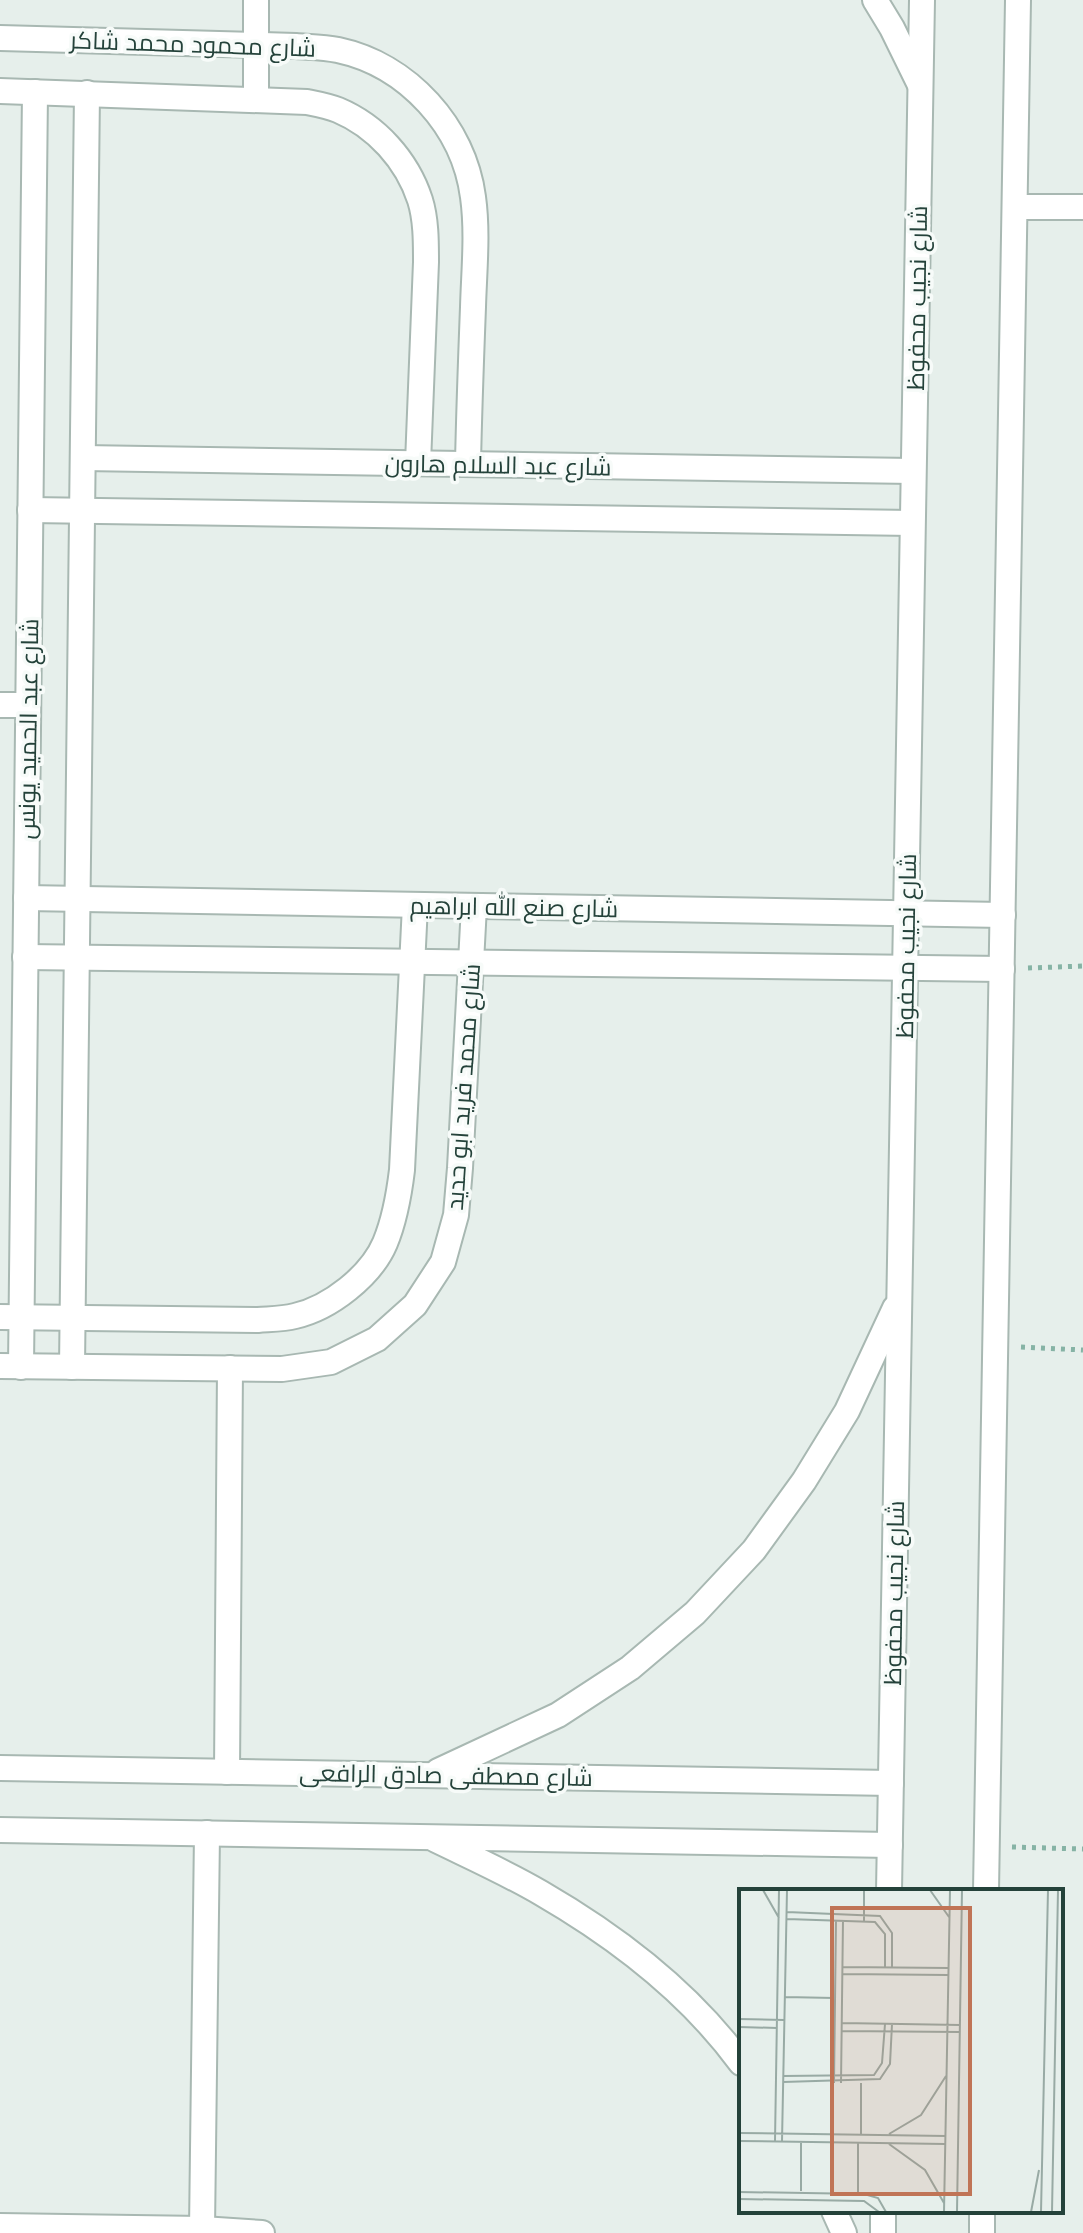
<svg xmlns="http://www.w3.org/2000/svg" width="1083" height="2233" font-family="Helvetica,Cairo,sans-serif">
<style>
.lines{fill:none;stroke-linecap:round;stroke-linejoin:round}
.minor-casing{stroke:#a8b8b2;stroke-width:28}
.path{stroke:#86b3a5;stroke-width:5;stroke-dasharray:4 6;stroke-linecap:butt}
.minor{stroke:#fff;stroke-width:24}
.labels{text-anchor:middle;dominant-baseline:central;stroke-width:7;stroke-linejoin:round;paint-order:stroke}
.street-label{font-size:24px;fill:#24423a;stroke:#f7fbf9}
.inset-road{fill:none;stroke:#98aaa4;stroke-width:2}
.view{fill:#c07456;fill-opacity:0.15;stroke:#c07456;stroke-width:4}
.inset-edge{fill:none;stroke:#24423a;stroke-width:4}
</style>
<rect width="100%" height="100%" fill="#e6efeb"/>
<g class="lines">
<defs>
<g id="minor">
<polyline points="256,0 256,99"/>
<polyline points="875,0 892,28 919,83"/>
<path d="M0,38l296,8c13,1 28,1 42,4 70,15 126,77 135,147 5,36 1,74 0,110 -2,52 -4,105 -5,157"/>
<path d="M0,91l307,11c10,2 21,4 31,8 38,16 69,50 82,90 6,19 6,41 6,62l-8,201"/>
<polyline points="1015,207 1083,207"/>
<polyline points="83,458 913,471"/>
<polyline points="30,510 912,523"/>
<polyline points="0,705 28,705"/>
<polyline points="26,898 1003,915"/>
<polyline points="25,957 1002,969"/>
<path d="M0,1317l258,3c12,-1 25,-1 37,-4 35,-8 76,-40 90,-73 10,-24 14,-48 17,-73l13,-265"/>
<polyline points="0,1366 282,1369 331,1362 377,1339 415,1305 443,1262 456,1215 460,1168 474,906"/>
<polyline points="21,1367 35,92"/>
<polyline points="72,1367 87,93"/>
<polyline points="0,1768 891,1783"/>
<polyline points="438,1771 558,1715 630,1668 695,1613 754,1550 804,1481 847,1411 895,1308"/>
<polyline points="227,1772 230,1368"/>
<polyline points="0,1830 890,1845"/>
<path d="M436,1840c35,17 71,33 105,53 76,44 148,99 200,170"/>
<polyline points="889,1891 922,0"/>
<polyline points="986,1891 1018,0"/>
<polyline points="834,2211 844,2233"/>
<polyline points="0,2226 202,2229 262,2233"/>
<polyline points="202,2229 207,1833"/>
<polyline points="883,2233 883,2211"/>
<polyline points="982,2233 982,2211"/>
</g>
</defs>
<use href="#minor" class="minor-casing"/>
<g class="path">
<polyline points="1028,968 1083,966"/>
<polyline points="1021,1347 1083,1350"/>
<polyline points="1012,1847 1083,1849"/>
</g>
<use href="#minor" class="minor"/>
</g>
<g class="labels">
<g class="street-label">
<text transform="translate(193 44) rotate(2)">شارع محمود محمد شاكر</text>
<text transform="translate(917 298) rotate(-89)">شارع نجيب محفوظ</text>
<text transform="translate(498 465) rotate(1)">شارع عبد السلام هارون</text>
<text transform="translate(28 729) rotate(-89)">شارع عبد الحميد يونس</text>
<text transform="translate(514 907) rotate(1)">شارع صنع الله ابراهيم</text>
<text transform="translate(906 946) rotate(-89)">شارع نجيب محفوظ</text>
<text transform="translate(463 1087) rotate(-86)">شارع محمد فريد ابو حديد</text>
<text transform="translate(894 1593) rotate(-89)">شارع نجيب محفوظ</text>
<text transform="translate(446 1775) rotate(1)">شارع مصطفى صادق الرافعى</text>
</g>
</g>
<g transform="translate(739 1889)">
<rect width="324" height="324" fill="#e6efeb"/>
<path class="inset-road" d="M24,1l16,28M125,1v31M191,1l19,27M48,23l93,4 12,17v35M48,30l88,3 10,12v33M104,78l106,1M104,85l105,1M46,108l49,1M0,130l45,1M103,134l118,2M0,138l38,1M102,142l119,1M44,187l91,-1 8,-12 3,-39M44,193l97,-3 10,-15 2,-40M95,194l2,-163M102,194l2,-163M0,244l207,3M150,245l32,-19 25,-39M122,246v-52M0,252l206,3M36,252l4,-251M43,252l5,-251M62,253v49M150,255l36,26 19,33M0,303l125,2 14,4 8,14M119,303v-49M0,310l125,2 15,11M205,323l6,-322M218,323l5,-322M292,323l8,-42M302,323l7,-322M313,323l6,-322"/>
<path class="view" d="M93,19h138v286h-138z"/>
<rect width="324" height="324" class="inset-edge"/>
</g>
</svg>
